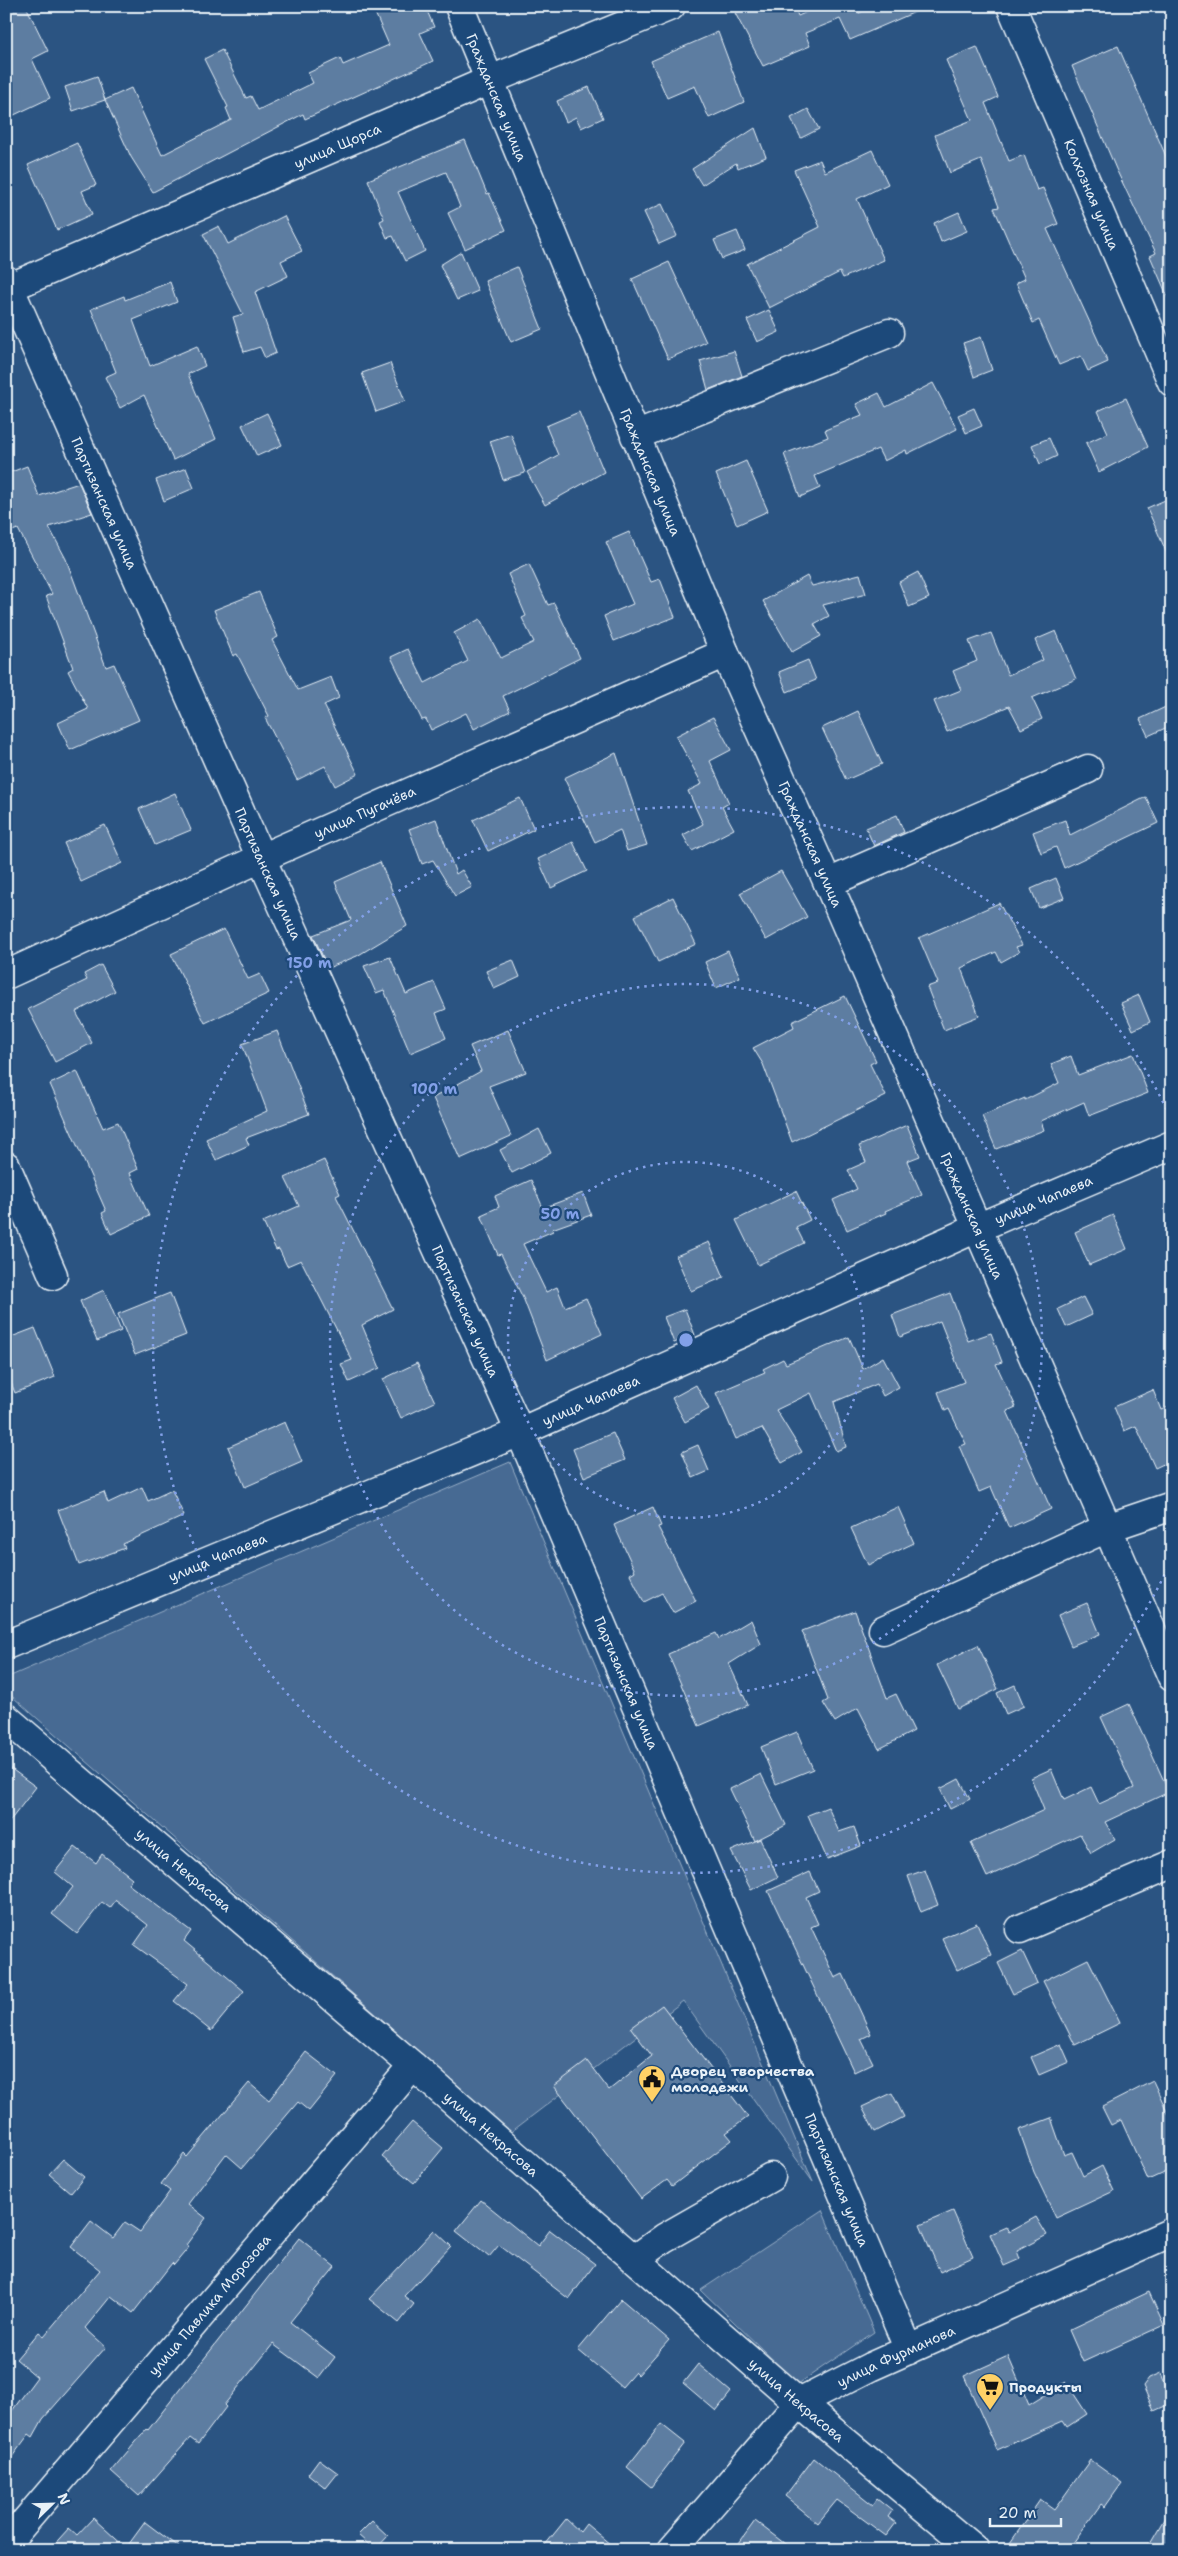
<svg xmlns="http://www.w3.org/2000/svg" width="1178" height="2556" font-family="'Shantell Sans',sans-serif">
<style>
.green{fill:#476b93;stroke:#98aec6}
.building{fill:#5d7da1;stroke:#e8f1f8}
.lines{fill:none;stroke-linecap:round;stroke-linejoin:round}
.minor-casing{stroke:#e8f1f8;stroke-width:31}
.minor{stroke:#1f4a7a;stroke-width:28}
.ring{fill:none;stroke:#82a0e8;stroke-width:2.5;stroke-dasharray:2.5 5}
.labels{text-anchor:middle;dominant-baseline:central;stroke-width:4.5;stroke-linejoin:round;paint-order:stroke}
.street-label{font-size:14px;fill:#e8f1f8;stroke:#1f4a7a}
.poi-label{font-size:14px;font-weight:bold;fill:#e8f1f8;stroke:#1f4a7a;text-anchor:start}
.centre{fill:#82a0e8;stroke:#1f4a7a;stroke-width:2.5}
.ring-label{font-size:15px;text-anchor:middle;font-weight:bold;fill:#82a0e8;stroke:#1f4a7a;stroke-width:4.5;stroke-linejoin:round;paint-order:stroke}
</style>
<rect width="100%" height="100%" fill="#2b5482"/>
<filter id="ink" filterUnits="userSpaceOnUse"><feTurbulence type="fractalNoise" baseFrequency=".02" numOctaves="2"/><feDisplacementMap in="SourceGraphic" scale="10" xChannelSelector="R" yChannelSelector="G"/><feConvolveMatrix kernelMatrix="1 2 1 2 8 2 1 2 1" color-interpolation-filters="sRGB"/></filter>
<g filter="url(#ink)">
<g class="green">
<polygon points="510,1462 813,2182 683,2001 511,2132 6,1691 6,1678"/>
<polygon points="822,2210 874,2332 798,2384 701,2290"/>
</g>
<g class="building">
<polygon points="6,6 26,6 48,51 32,59 50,98 12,116 6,104"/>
<polygon points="372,6 425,6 434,27 420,33 433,61 305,119 303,114 153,192 131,157 105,100 131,88 162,155 231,120 226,108 228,107 204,59 222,50 246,98 251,96 258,110 313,83 308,73 340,58 343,65 389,45"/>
<polygon points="751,6 794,6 798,16 820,6 869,6 858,11 859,13 875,6 929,6 850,40 840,19 805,33 810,46 763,66 735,13"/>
<polygon points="718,32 744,102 709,118 695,86 667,98 651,61"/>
<polygon points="1118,46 1172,170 1172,307 1150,256 1156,253 1116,169 1072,66"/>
<polygon points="977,47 998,97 985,103 1009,161 1024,155 1037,190 1043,188 1058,224 1047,229 1108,362 1088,371 1081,356 1059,365 1039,320 1033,323 1016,283 1025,279 994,208 999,207 981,160 950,173 935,135 972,120 946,60"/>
<polygon points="97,76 105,100 73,111 65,87"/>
<polygon points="589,87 603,118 581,128 576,117 566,122 557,101"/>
<polygon points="808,109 819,129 801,138 791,118"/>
<polygon points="755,128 766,157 738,168 736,163 702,185 692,169"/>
<polygon points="465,140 487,194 489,193 506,230 465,249 448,213 460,207 446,172 398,192 425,251 405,261 393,236 387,238 380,221 384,219 368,180"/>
<polygon points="77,143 96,185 82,191 92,214 57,230 28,165"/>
<polygon points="872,150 888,184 857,199 884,260 843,278 840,272 769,308 747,264 820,227 794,170 820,160 825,172"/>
<polygon points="662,204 677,236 659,244 644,212"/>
<polygon points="959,212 967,231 941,242 934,223"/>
<polygon points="284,216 302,251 281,261 288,276 255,292 276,353 265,358 260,347 244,352 233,317 243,314 203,234 219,226 228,244"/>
<polygon points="737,231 745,250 722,259 714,240"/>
<polygon points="461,252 478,291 457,300 440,265"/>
<polygon points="669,262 706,342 668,359 632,279"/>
<polygon points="517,267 542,329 511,342 485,281"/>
<polygon points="170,282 177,302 133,320 150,366 197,346 205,366 188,374 216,439 173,460 144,395 120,408 105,377 116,372 91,309 124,296 125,300"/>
<polygon points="769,310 779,332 757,342 747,320"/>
<polygon points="981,337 992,370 974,377 963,343"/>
<polygon points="734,351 742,376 708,390 700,361"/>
<polygon points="390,363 405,401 376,412 362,373"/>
<polygon points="933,383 957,429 907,454 906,450 884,461 878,449 815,476 820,488 800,497 784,454 828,437 825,430 862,415 856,404 879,393 886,407"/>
<polygon points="1126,398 1148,447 1099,472 1086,443 1108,433 1098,411"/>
<polygon points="974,408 982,426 966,433 958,415"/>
<polygon points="579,412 604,472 545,505 527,472 558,455 546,426"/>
<polygon points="267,413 282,445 257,456 242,425"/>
<polygon points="511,434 525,473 503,480 490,441"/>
<polygon points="1049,438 1057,456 1040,464 1032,445"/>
<polygon points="746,461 768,511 737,525 716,474"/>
<polygon points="27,466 39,496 79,483 92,513 49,527 66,559 106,667 114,664 139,720 70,750 58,723 88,709 68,671 73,668 46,596 52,594 18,529 6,533 6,474"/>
<polygon points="186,468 194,488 164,501 156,480"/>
<polygon points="1172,497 1172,565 1147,508"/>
<polygon points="629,532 651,582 660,579 675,617 614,641 604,616 633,604 606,542"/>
<polygon points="529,564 548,605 554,603 580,658 503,696 510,711 474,729 466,713 431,730 426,719 422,720 391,657 408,649 425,683 468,661 454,633 480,619 501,658 534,642 522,618 526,616 508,574"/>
<polygon points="918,572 929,598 909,607 899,582"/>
<polygon points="860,574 866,594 823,605 829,616 814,624 821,636 792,652 763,601 807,576 812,586"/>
<polygon points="259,592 278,637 272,640 298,690 331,677 339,698 324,705 358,774 335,786 325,766 297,780 265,718 269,716 237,654 233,656 214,610"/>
<polygon points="1056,631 1076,679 1032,698 1042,719 1021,729 1009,706 947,732 934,701 961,690 953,671 977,661 969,641 991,633 1008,675 1043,660 1035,640"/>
<polygon points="808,660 816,680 787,692 779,672"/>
<polygon points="1172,704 1172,725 1148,736 1140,719"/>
<polygon points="858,711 882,764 846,780 822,728"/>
<polygon points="713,717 731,750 710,761 729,803 722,807 734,829 692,851 683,835 703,824 688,791 702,784 676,736"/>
<polygon points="616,753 647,845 627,851 620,830 595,842 564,778"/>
<polygon points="175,793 191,830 155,845 139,809"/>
<polygon points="1146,797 1158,823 1064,868 1056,847 1041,853 1033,832 1065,820 1070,835"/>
<polygon points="520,798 534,829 488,851 473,820"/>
<polygon points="897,815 904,832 874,846 866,828"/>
<polygon points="436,819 456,874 462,870 472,887 455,896 433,860 422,864 409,829"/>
<polygon points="105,825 122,863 81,882 64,843"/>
<polygon points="573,842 587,871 551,888 538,859"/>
<polygon points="380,862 407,926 357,956 328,968 313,935 351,920 335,882"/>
<polygon points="781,871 807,917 766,940 740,893"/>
<polygon points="1056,878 1064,898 1039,908 1031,889"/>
<polygon points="673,897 696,944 658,962 635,916"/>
<polygon points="999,903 1022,945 1016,947 1019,952 1001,962 996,952 961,968 979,1016 944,1030 927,987 938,983 919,938"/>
<polygon points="224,929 248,979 260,974 269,993 205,1023 171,954"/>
<polygon points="728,951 740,977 716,988 705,962"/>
<polygon points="390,957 406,994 434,982 446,1009 436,1013 446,1038 410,1053 384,990 376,993 364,966"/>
<polygon points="513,960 520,977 494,989 486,971"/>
<polygon points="101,965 115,991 76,1012 92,1043 55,1062 28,1009 87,980 84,974"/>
<polygon points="1139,995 1150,1022 1133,1030 1121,1003"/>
<polygon points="845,996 876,1061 870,1064 886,1096 792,1142 763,1064 753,1048 794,1027 792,1022"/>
<polygon points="508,1030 526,1072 489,1086 511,1136 460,1159 433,1098 481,1071 470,1046"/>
<polygon points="277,1031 309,1114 246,1138 249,1145 216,1160 206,1139 267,1111 242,1044"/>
<polygon points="1133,1054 1148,1093 1089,1116 1084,1102 1041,1121 1044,1130 996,1149 982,1116 1025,1098 1025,1100 1059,1083 1051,1064 1071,1056 1078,1075"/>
<polygon points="77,1071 103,1128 118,1122 138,1169 130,1173 149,1216 111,1234 102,1213 106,1211 50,1084"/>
<polygon points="907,1125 920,1156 907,1161 922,1195 885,1211 886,1213 847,1230 833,1200 857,1189 848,1170 866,1162 859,1146"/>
<polygon points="539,1129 551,1153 512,1173 500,1150"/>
<polygon points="324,1160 340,1194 336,1196 393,1309 362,1325 380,1368 349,1382 341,1364 352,1360 301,1260 287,1266 279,1249 276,1250 263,1222 299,1206 285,1178"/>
<polygon points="531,1180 543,1208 583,1193 591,1215 552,1229 553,1231 523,1244 546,1292 557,1287 565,1307 586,1298 602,1334 547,1360 524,1300 501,1254 498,1255 481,1215 499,1207 495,1196"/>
<polygon points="796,1191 810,1220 796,1227 804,1243 758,1265 736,1220"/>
<polygon points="1113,1215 1127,1249 1089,1265 1075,1232"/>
<polygon points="709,1242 724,1277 691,1291 676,1256"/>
<polygon points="104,1290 121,1331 97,1341 80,1301"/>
<polygon points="170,1293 186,1335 135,1355 118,1314"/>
<polygon points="950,1293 968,1341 991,1333 1002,1362 996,1364 1016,1407 1007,1411 1051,1509 1009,1528 991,1487 979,1492 959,1446 966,1444 949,1409 945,1411 938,1392 964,1382 940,1321 900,1337 892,1315"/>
<polygon points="1083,1297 1092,1315 1066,1327 1058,1309"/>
<polygon points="685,1309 695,1335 674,1343 664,1317"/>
<polygon points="35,1328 55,1377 15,1393 6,1370 6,1339"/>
<polygon points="849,1337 863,1369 883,1357 899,1387 883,1396 877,1384 834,1402 846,1447 836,1451 811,1393 776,1410 802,1452 782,1463 762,1428 736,1439 716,1393 765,1372 763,1369 783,1359 786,1364"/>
<polygon points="417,1363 435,1402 401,1418 383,1379"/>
<polygon points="696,1385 709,1409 685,1422 672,1398"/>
<polygon points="1153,1390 1161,1410 1172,1405 1172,1460 1155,1468 1136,1426 1124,1431 1114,1407"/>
<polygon points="285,1422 302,1462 245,1487 228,1447"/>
<polygon points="613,1433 625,1460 584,1477 573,1449"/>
<polygon points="698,1445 709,1471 693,1478 682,1452"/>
<polygon points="142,1487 148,1501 172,1490 184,1516 123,1544 125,1548 79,1565 58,1510 104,1492 108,1503"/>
<polygon points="653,1507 661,1526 658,1527 696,1601 673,1613 662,1593 644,1602 630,1574 635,1571 614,1525"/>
<polygon points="898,1507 914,1543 868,1565 851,1528"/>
<polygon points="1087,1603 1100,1634 1071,1646 1058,1615"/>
<polygon points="855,1611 887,1698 896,1694 914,1731 879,1749 858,1708 835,1722 823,1703 828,1700 802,1631"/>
<polygon points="751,1620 761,1644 729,1664 748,1705 699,1726 668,1654 716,1633 719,1639"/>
<polygon points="978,1645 998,1689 958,1709 937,1665"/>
<polygon points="1015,1685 1024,1706 1006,1714 997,1693"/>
<polygon points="1129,1704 1169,1792 1105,1822 1115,1839 1091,1853 1080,1834 987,1877 971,1843 1044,1810 1031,1778 1051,1769 1064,1800 1091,1787 1099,1804 1134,1788 1101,1717"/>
<polygon points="797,1732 813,1769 776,1784 761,1747"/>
<polygon points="6,1765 36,1787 6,1826"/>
<polygon points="761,1774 786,1825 755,1841 730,1789"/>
<polygon points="959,1779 970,1799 950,1809 940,1789"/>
<polygon points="828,1807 839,1832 854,1827 861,1846 827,1859 808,1815"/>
<polygon points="760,1839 778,1877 751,1890 731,1851"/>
<polygon points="75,1847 96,1863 102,1854 132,1878 128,1884 191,1931 184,1941 244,1991 211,2031 174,2001 188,1984 134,1945 148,1925 116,1900 110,1908 102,1902 77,1934 52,1914 73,1887 55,1872"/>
<polygon points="925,1870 938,1905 921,1912 908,1876"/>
<polygon points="810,1872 819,1891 806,1897 818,1924 811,1927 835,1978 843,1974 871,2034 861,2039 873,2063 854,2072 768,1891"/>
<polygon points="977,1923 991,1955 957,1970 942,1938"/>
<polygon points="1022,1951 1037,1983 1013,1994 998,1963"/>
<polygon points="1088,1959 1120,2023 1075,2045 1043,1981"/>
<polygon points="662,2005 748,2117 726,2133 732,2140 672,2186 667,2180 641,2199 554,2086 587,2061 609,2090 652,2056 631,2028"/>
<polygon points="1061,2044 1069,2062 1039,2075 1031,2057"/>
<polygon points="306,2052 337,2076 309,2111 298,2102 242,2168 226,2154 188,2204 206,2218 186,2245 189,2247 174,2265 172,2263 133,2313 111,2296 85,2328 106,2347 43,2419 33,2437 29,2434 6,2465 6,2419 37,2377 16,2359 39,2332 44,2336 100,2270 71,2247 91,2221 113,2238 125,2222 140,2232 170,2191 161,2184 184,2154 187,2157 249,2083 269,2100"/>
<polygon points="1153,2081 1172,2122 1172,2169 1148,2180 1121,2120 1111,2125 1102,2107"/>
<polygon points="892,2093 904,2117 875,2132 862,2107"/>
<polygon points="1051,2118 1064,2155 1072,2152 1083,2176 1102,2166 1114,2191 1056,2218 1034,2172 1019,2130"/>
<polygon points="412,2122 443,2148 414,2183 382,2157"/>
<polygon points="63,2159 84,2177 71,2193 49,2174"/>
<polygon points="481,2200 538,2246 550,2230 595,2264 569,2299 499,2245 489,2257 456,2231"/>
<polygon points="953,2211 973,2257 940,2272 920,2225"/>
<polygon points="1036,2217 1047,2235 1017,2251 1020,2259 1004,2266 990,2234 1006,2227 1009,2232"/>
<polygon points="434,2230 451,2246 404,2296 414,2304 399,2323 369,2299"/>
<polygon points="299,2238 335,2267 290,2322 335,2357 319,2378 273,2344 224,2405 226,2407 198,2444 190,2438 139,2496 111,2471 147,2429 148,2430"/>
<polygon points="1149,2292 1164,2325 1083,2362 1069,2330"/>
<polygon points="621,2299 669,2340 638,2375 635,2372 622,2387 578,2350"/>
<polygon points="1008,2356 1029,2405 1066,2382 1087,2414 1067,2427 1063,2421 997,2450 964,2376"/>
<polygon points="698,2364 731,2392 716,2411 683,2383"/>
<polygon points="1161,2373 1172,2403 1154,2411 1143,2386 1149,2378"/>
<polygon points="661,2424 685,2443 651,2487 627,2467"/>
<polygon points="814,2458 873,2505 877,2499 892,2511 888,2517 896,2523 886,2536 837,2500 818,2523 785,2496"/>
<polygon points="319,2459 338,2473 326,2488 308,2474"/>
<polygon points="1090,2460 1122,2483 1105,2507 1101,2504 1068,2550 1020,2550 1010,2543 1040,2500 1054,2510"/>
<polygon points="1172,2507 1172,2550 1147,2550"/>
<polygon points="93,2518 126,2548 145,2522 182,2550 49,2550 69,2528 77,2535"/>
<polygon points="566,2519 580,2532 586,2524 617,2550 541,2550"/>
<polygon points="372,2521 388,2536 375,2550 358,2535"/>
<polygon points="755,2521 793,2550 734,2550"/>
</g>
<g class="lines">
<defs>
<g id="minor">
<path id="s1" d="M459,6l266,647 103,230 344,794"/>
<path id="s2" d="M1011,6l161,376"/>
<path id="s3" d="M6,280l255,578 259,574 389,918"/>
<path id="s4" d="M6,289l484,-209 181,-74"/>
<polyline points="635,436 889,333"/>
<polyline points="828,883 1088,769"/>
<path id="s5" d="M6,975l255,-117 464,-205"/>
<polyline points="6,1166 53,1275"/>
<polyline points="883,1630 1107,1528 1172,1506"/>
<path id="s6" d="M6,1645l514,-213 457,-204 195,-83"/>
<path id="s7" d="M6,1718l407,348 386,337 176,147"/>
<polyline points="1020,1929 1172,1864"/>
<polyline points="635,2259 664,2238 771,2177"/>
<path id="s8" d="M6,2544l407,-478"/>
<path id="s9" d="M672,2550l127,-147 71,-36 302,-135"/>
</g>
</defs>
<use href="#minor" class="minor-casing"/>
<use href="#minor" class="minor"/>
</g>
</g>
<g class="ring">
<circle cx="686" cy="1340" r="178"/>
<circle cx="686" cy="1340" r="356"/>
<path d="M1171 1561A533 533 0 1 1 1171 1119"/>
</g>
<defs>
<symbol id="civic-pin" viewBox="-11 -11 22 30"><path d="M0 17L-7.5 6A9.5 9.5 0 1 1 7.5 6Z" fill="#ffd166" stroke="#1f4a7a"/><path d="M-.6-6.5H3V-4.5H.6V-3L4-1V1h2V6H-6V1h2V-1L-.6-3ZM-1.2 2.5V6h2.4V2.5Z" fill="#111"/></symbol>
<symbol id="supermarket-pin" viewBox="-11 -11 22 30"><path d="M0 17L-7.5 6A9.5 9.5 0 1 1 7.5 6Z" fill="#ffd166" stroke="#1f4a7a"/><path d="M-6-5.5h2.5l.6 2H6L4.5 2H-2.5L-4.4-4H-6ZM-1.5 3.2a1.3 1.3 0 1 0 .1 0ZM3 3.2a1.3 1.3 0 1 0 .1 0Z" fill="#111"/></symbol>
</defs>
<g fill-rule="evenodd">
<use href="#civic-pin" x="636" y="2063" width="32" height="43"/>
<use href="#supermarket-pin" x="974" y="2371" width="32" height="43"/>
</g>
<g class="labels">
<g class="street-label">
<text stroke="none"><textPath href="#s1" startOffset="99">Гражданская улица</textPath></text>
<text stroke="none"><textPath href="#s4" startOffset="361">улица Щорса</textPath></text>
<text stroke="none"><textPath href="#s2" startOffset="205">Колхозная улица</textPath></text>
<text stroke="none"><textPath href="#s1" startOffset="504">Гражданская улица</textPath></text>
<text stroke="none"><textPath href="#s3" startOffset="244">Партизанская улица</textPath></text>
<text stroke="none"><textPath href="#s5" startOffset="394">улица Пугачёва</textPath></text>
<text stroke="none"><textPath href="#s1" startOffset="909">Гражданская улица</textPath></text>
<text stroke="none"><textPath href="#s3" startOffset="649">Партизанская улица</textPath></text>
<text stroke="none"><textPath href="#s6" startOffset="1129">улица Чапаева</textPath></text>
<text stroke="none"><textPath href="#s1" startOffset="1314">Гражданская улица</textPath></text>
<text stroke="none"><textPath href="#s3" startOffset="1129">Партизанская улица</textPath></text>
<text stroke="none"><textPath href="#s6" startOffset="634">улица Чапаева</textPath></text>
<text stroke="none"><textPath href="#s6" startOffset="229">улица Чапаева</textPath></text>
<text stroke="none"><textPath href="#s3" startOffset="1534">Партизанская улица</textPath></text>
<text stroke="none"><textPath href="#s7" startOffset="234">улица Некрасова</textPath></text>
<text stroke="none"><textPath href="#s7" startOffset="639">улица Некрасова</textPath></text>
<text stroke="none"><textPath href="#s3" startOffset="2074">Партизанская улица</textPath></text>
<text stroke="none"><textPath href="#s8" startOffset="314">улица Павлика Морозова</textPath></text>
<text stroke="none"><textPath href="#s9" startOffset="302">улица Фурманова</textPath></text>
<text stroke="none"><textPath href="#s7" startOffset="1044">улица Некрасова</textPath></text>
</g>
<g class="poi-label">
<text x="671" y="2071">Дворец творчества<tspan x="671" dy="16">молодежи</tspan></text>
<text x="1009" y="2387">Продукты</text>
</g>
</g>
<circle cx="686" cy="1340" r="8" class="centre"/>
<g class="ring-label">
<text x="309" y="968">150 m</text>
<text x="434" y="1094">100 m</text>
<text x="560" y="1219">50 m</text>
</g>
<rect width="1178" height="2556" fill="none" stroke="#1f4a7a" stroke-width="25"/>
<rect x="12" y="12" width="1153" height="2531" fill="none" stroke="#e8f1f8" stroke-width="2" filter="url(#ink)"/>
<g transform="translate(52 2504) rotate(67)" stroke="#1f4a7a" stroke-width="4" paint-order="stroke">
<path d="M0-4L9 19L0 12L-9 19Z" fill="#e8f1f8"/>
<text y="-8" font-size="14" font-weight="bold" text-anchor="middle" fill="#e8f1f8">N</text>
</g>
<path d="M990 2518v8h71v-8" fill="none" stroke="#e8f1f8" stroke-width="2.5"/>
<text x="998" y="2518" font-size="15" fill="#e8f1f8" stroke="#1f4a7a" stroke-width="4" paint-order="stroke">20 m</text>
</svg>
